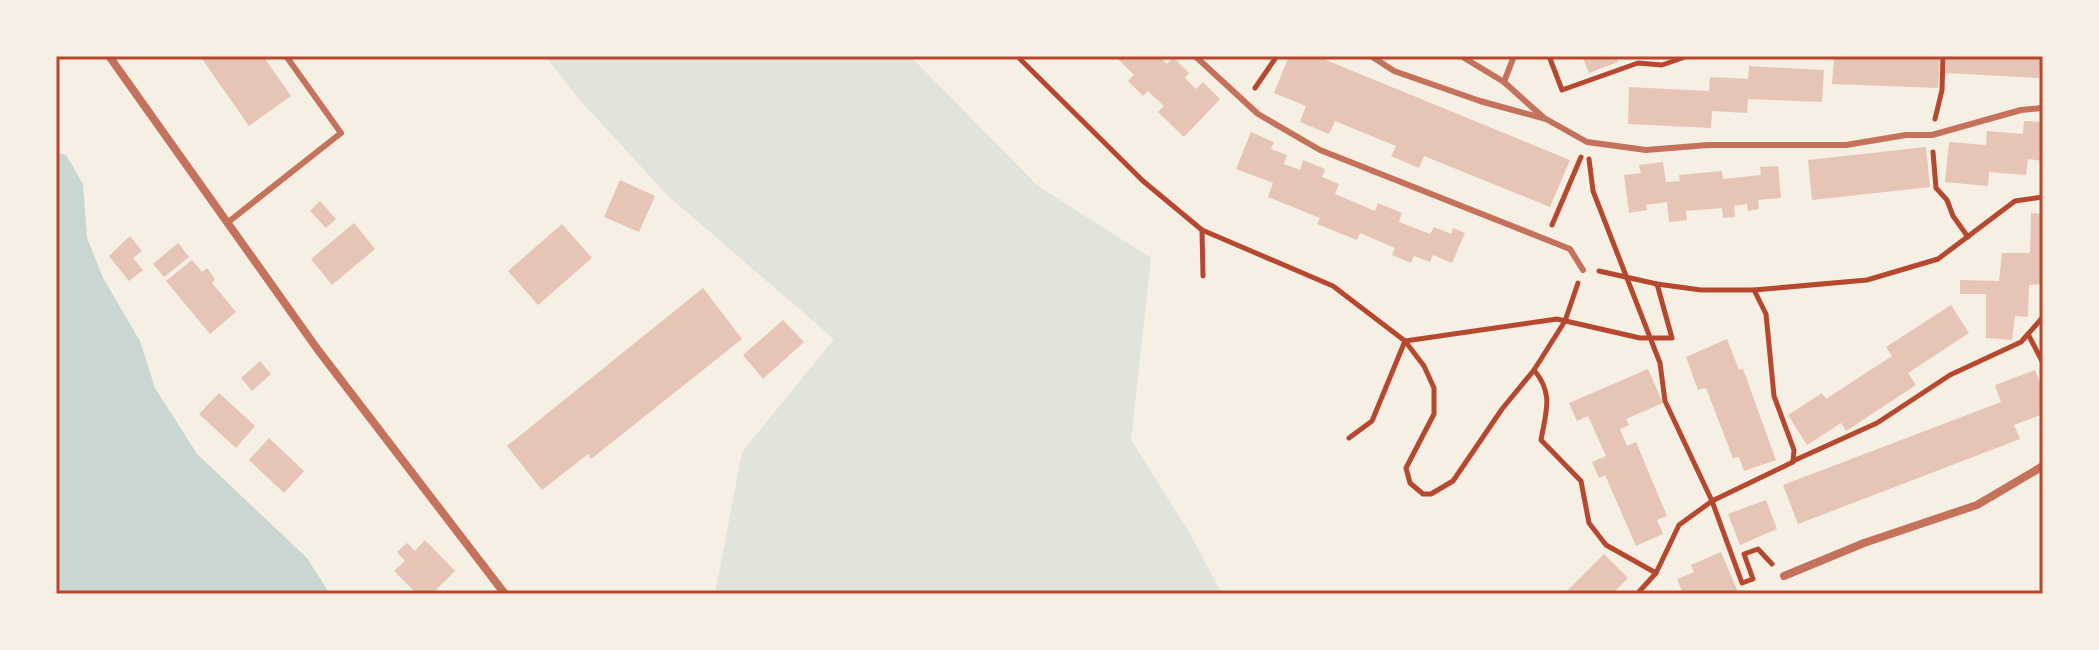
<svg xmlns="http://www.w3.org/2000/svg" width="2099" height="650" font-family="Signika,sans-serif">
<style>
.green{fill:#e2e4dc}
.water{fill:#c9d6d2}
.building{fill:#e6c5b7}
.lines{fill:none;stroke-linecap:round;stroke-linejoin:round}
.path{stroke:#b5482f;stroke-width:5}
.service{stroke:#c5725c;stroke-width:6}
.minor{stroke:#c5725c;stroke-width:8}
.neatline{fill:none;stroke:#b5482f;stroke-width:3}
</style>
<rect width="100%" height="100%" fill="#f6efe4"/>
<polygon class="green" points="545,56 910,56 1038,186 1151,258 1131,440 1189,532 1222,594 715,594 742,452 834,339 667,195 579,99"/>
<polygon class="water" points="56,152 66,155 83,184 87,238 103,278 140,341 155,388 197,454 307,558 330,594 56,594"/>
<g class="building">
<polygon points="200,56 263,56 291,96 249,126"/>
<polygon points="1115,56 1159,56 1167,64 1173,57 1189,73 1185,78 1196,89 1203,82 1220,99 1184,137 1158,112 1164,106 1148,91 1143,96 1128,81 1134,75"/>
<polygon points="1289,56 1316,56 1570,160 1550,207 1424,156 1419,168 1391,156 1396,146 1335,121 1329,134 1300,122 1306,106 1274,93"/>
<polygon points="1582,56 1616,56 1618,62 1589,73"/>
<polygon points="1834,56 1940,56 1938,88 1832,84"/>
<polygon points="1946,56 2041,56 2039,78 1945,73"/>
<polygon points="1749,66 1824,70 1822,102 1748,99 1747,113 1712,111 1711,128 1628,124 1629,87 1709,91 1710,77 1748,79"/>
<polygon points="2024,121 2043,122 2043,161 2028,159 2026,175 1989,172 1988,186 1945,182 1949,142 1986,145 1987,131 2023,134"/>
<polygon points="1251,132 1274,142 1271,149 1287,155 1284,164 1300,170 1303,160 1325,169 1322,177 1339,184 1335,194 1375,211 1378,203 1402,213 1399,222 1430,234 1434,227 1451,234 1453,228 1465,233 1452,263 1433,255 1430,262 1414,256 1411,263 1392,255 1395,248 1360,233 1357,240 1317,224 1320,218 1268,197 1273,183 1236,169"/>
<polygon points="1926,147 1930,187 1812,200 1808,160"/>
<polygon points="1663,162 1666,182 1680,181 1679,175 1722,171 1723,179 1761,175 1760,167 1778,166 1781,198 1758,200 1759,209 1748,211 1747,204 1734,206 1735,217 1723,218 1722,208 1686,211 1687,220 1669,222 1667,202 1646,205 1647,210 1629,213 1624,175 1641,173 1639,165"/>
<polygon points="620,180 655,196 639,232 604,217"/>
<polygon points="320,201 336,219 326,228 310,211"/>
<polygon points="2031,213 2043,214 2043,284 2029,285 2028,317 2015,316 2012,340 1986,338 1986,294 1960,294 1960,280 1999,281 2002,253 2030,253"/>
<polygon points="354,223 375,249 332,285 311,259"/>
<polygon points="562,224 592,258 538,305 508,271"/>
<polygon points="130,236 142,251 133,258 143,270 129,281 109,256"/>
<polygon points="178,243 189,257 164,277 153,264"/>
<polygon points="192,260 202,272 207,268 215,279 212,283 236,312 210,334 166,281"/>
<polygon points="703,288 742,339 591,459 588,454 542,490 507,446"/>
<polygon points="1951,305 1969,333 1908,373 1916,385 1846,431 1841,423 1807,445 1788,415 1822,393 1826,399 1892,356 1886,347"/>
<polygon points="783,320 804,342 763,379 743,355"/>
<polygon points="1727,339 1739,370 1743,369 1776,460 1744,471 1739,457 1733,458 1706,388 1698,390 1686,357"/>
<polygon points="260,361 271,374 252,391 241,378"/>
<polygon points="1648,369 1663,403 1626,419 1629,425 1620,429 1627,446 1636,442 1667,516 1657,520 1663,534 1636,546 1605,475 1599,478 1592,462 1606,456 1588,416 1577,421 1569,403"/>
<polygon points="2035,370 2043,391 2043,414 2014,425 2020,439 1798,524 1783,485 2001,402 1995,385"/>
<polygon points="219,393 255,426 236,448 199,414"/>
<polygon points="269,438 304,471 284,493 249,460"/>
<polygon points="1766,500 1777,529 1740,545 1728,514"/>
<polygon points="425,540 455,571 432,594 417,594 394,571 405,561 397,552 407,543 415,551"/>
<polygon points="1721,552 1738,592 1683,594 1677,579 1694,572 1691,565"/>
<polygon points="1604,554 1628,578 1612,594 1564,594"/>
</g>
<g class="lines">
<g class="path">
<polyline points="1017,56 1143,181 1202,230 1333,286 1405,341 1424,366 1434,388 1434,414 1406,468 1410,483 1423,494 1431,494 1453,481 1502,409 1534,370 1565,321 1578,283"/>
<polyline points="1549,56 1562,90 1638,63 1662,65 1688,56"/>
<polyline points="1255,88 1277,56"/>
<polyline points="1935,119 1942,90 1943,56"/>
<polyline points="1933,152 1936,188 1947,200 1953,216 1968,237"/>
<polyline points="1552,225 1581,157"/>
<polyline points="1202,230 1203,276"/>
<polyline points="1599,271 1657,284 1701,290 1754,290 1766,314 1774,396 1794,450 1793,462 1712,501 1742,583 1753,579 1744,554 1758,549 1772,564"/>
<polyline points="1754,290 1867,280 1938,259 2015,201 2043,197"/>
<polyline points="2028,334 2043,363"/>
<path d="M1534,370c20,24 12,41 7,70l40,41 8,42 17,22 50,28 23,-48 33,-24 -47,-100 -5,-38 -67,-172 -4,-32"/>
<polyline points="1349,438 1372,421 1405,341 1557,319 1640,338 1672,338 1657,284"/>
<polyline points="1793,461 1877,423 1950,375 2021,342 2043,317"/>
<polyline points="1637,594 1656,573"/>
</g>
<g class="service">
<polyline points="1195,56 1258,114 1320,150 1570,249 1583,270"/>
<polyline points="1371,56 1394,71 1480,101 1546,119 1587,142 1646,150 1708,145 1846,145 1906,135 1932,135 2021,110 2043,108"/>
<polyline points="1461,56 1504,82 1543,117"/>
<polyline points="1504,82 1514,56"/>
<polyline points="227,223 341,133 286,56"/>
</g>
<g class="minor">
<polyline points="109,56 318,350 505,594"/>
<polyline points="1784,576 1864,543 1977,505 2043,466"/>
</g>
</g>
<rect width="2099" height="650" fill="none" stroke="#f6efe4" stroke-width="116"/>
<rect x="58" y="58" width="1983" height="534" class="neatline"/>
</svg>
